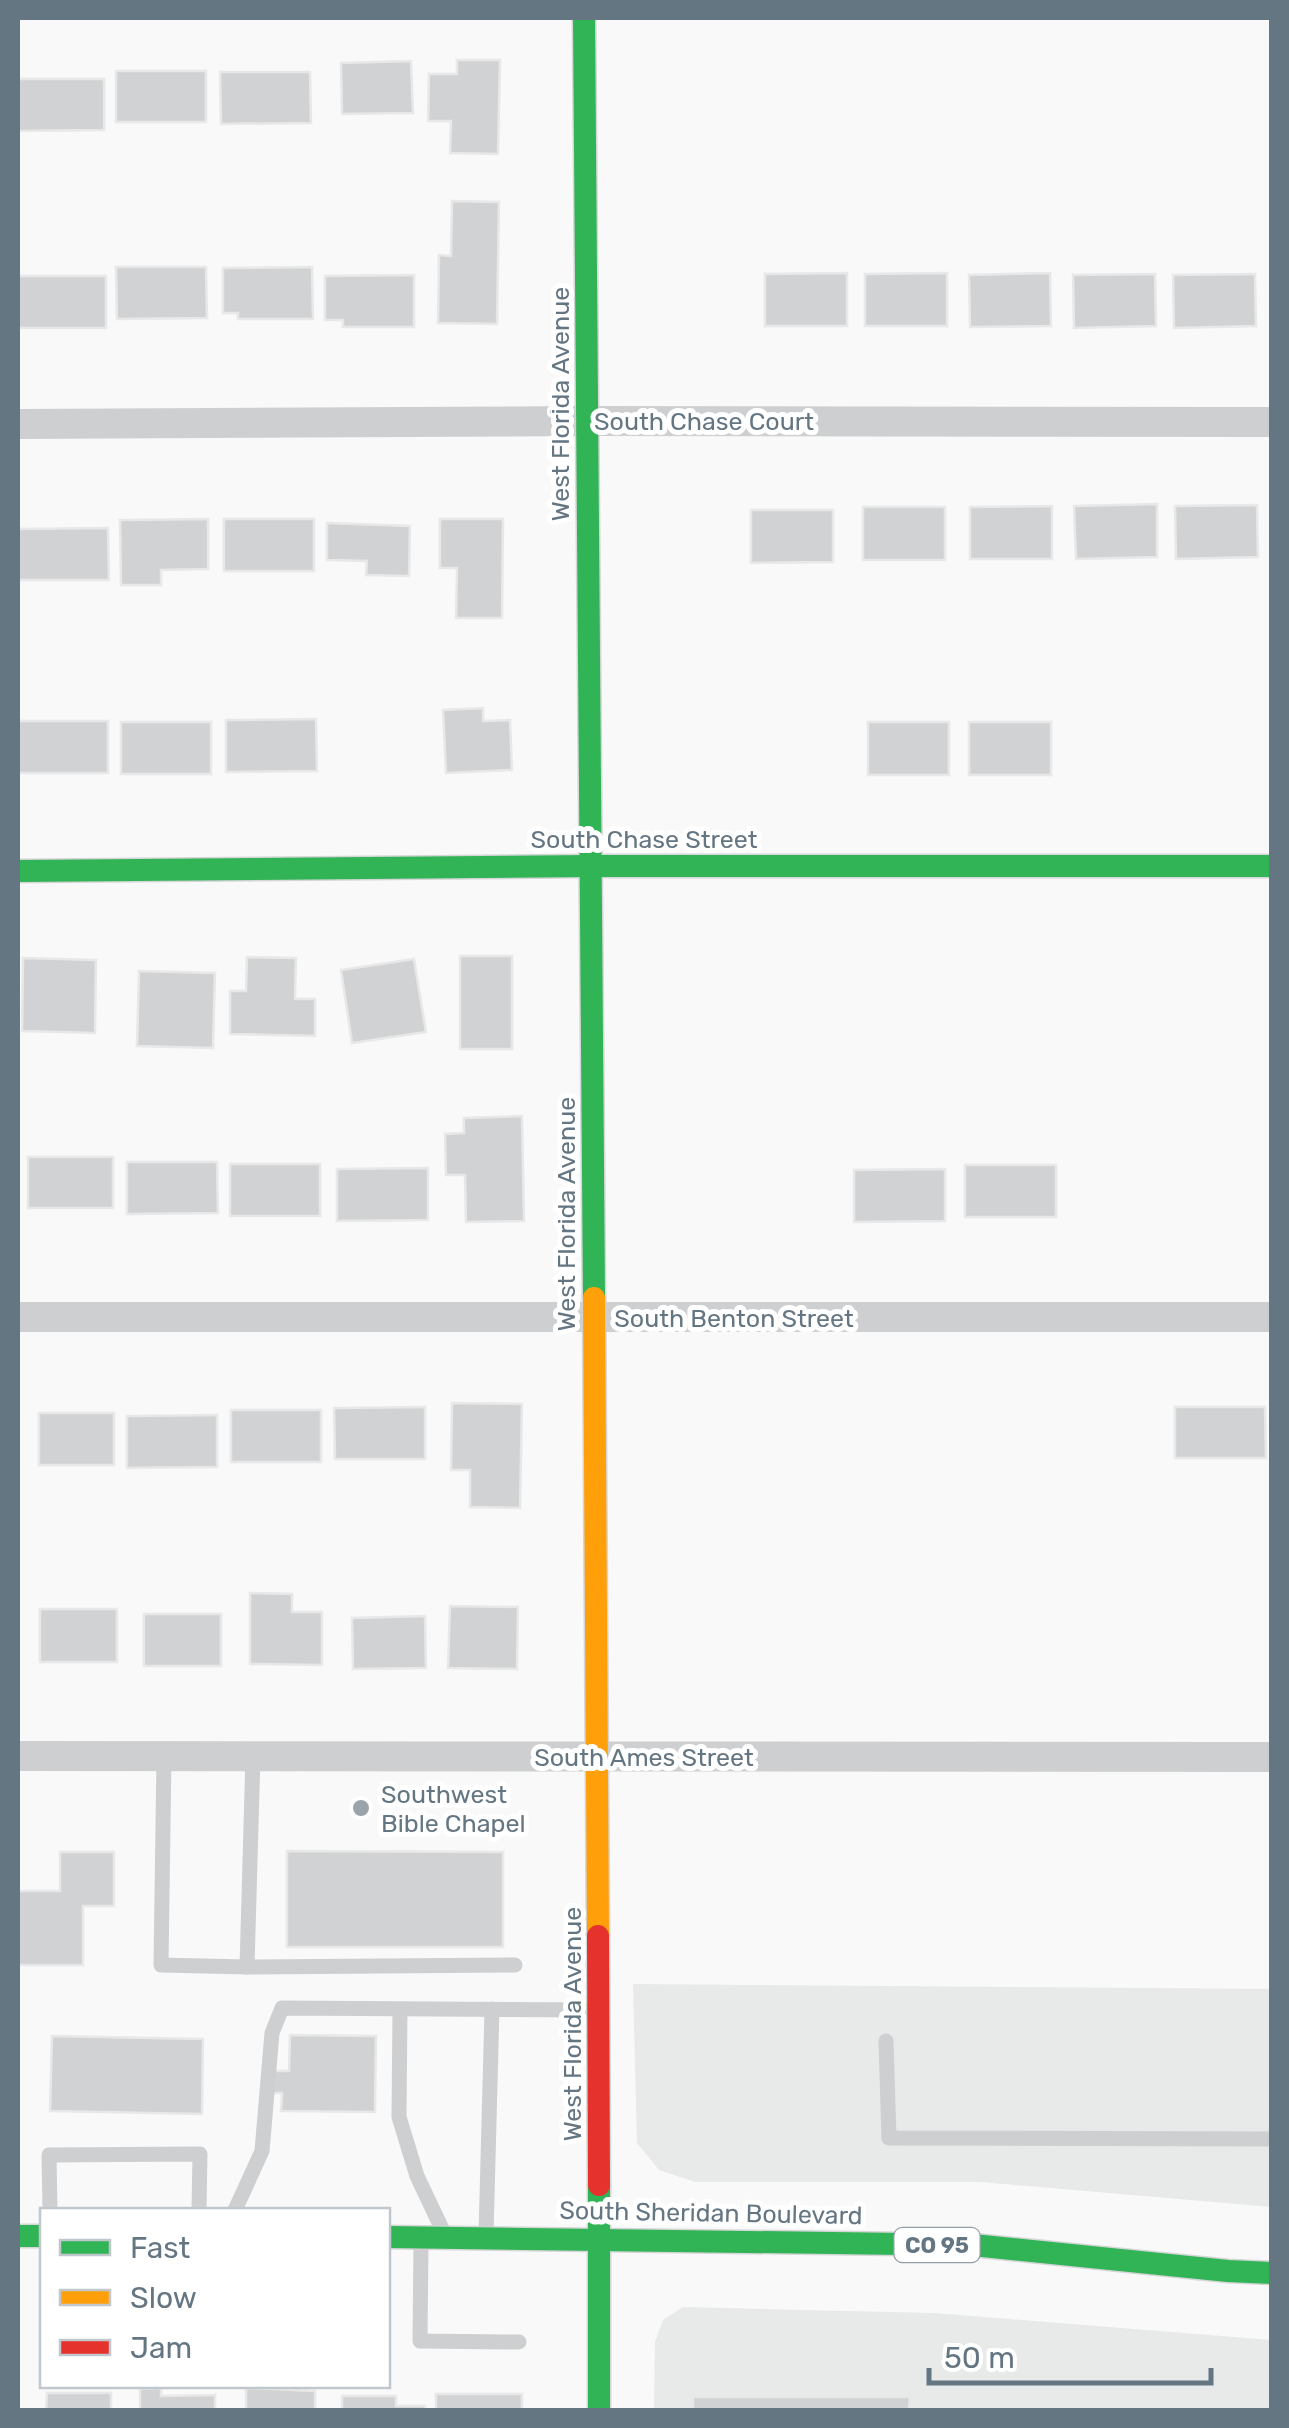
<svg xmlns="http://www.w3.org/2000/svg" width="1289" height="2428" font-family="Rubik,sans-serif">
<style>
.built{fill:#e8e9e9}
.building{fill:#d0d2d3;stroke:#e8e8e8;stroke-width:2.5}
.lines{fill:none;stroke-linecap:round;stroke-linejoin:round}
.fast-casing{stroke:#d5d6d7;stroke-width:25}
.slow-casing{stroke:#d5d6d7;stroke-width:25}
.jam-casing{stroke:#d5d6d7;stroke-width:25}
.lane{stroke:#cecfd0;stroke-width:15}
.street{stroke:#cecfd0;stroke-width:30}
.fast{stroke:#30b455;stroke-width:22}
.slow{stroke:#ff9f0a;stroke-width:22}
.jam{stroke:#e5322d;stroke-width:22}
.poi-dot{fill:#99a4ac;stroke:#fff;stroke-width:4}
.labels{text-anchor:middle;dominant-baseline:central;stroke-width:10;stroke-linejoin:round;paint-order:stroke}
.shield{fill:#fff;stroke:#939fa8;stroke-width:2.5}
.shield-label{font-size:22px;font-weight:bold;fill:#657683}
.street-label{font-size:25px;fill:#657683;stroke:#fff}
.poi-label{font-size:25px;fill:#657683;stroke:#fff;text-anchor:start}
</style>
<rect width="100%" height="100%" fill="#f9f9f9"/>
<g class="built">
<polygon points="633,1984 1271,1989 1271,2207 981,2182 695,2182 659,2170 637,2143"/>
<polygon points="683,2307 935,2313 1271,2340 1271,2410 654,2410 655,2342 663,2320"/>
</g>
<g class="building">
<polygon points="457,60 500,60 498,154 450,153 451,121 428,121 429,74 457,74"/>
<polygon points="411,61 413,113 342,114 341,63"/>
<rect x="116" y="71" width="90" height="51"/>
<polygon points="220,72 310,72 311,123 221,124"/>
<polygon points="18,79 104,79 104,130 18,131"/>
<polygon points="452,201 499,202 497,324 438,323 439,255 451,256"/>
<polygon points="116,267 206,267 207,318 117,319"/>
<polygon points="312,267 313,319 238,319 238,313 223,313 223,268"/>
<polygon points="847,273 847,326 765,326 765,274"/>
<polygon points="947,273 947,326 865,326 865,274"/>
<polygon points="1050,273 1051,326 970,327 969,275"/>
<polygon points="1155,274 1156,326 1074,328 1073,275"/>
<polygon points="1255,274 1256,326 1174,328 1173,275"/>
<polygon points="414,275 414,327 343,327 343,320 325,320 325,276"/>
<rect x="18" y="276" width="88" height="52"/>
<polygon points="1157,504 1157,557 1076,559 1074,506"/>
<polygon points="1257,505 1258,557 1176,559 1175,506"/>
<polygon points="1052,506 1052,559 970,559 970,507"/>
<rect x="863" y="507" width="82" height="53"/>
<polygon points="751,510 833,510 833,562 751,563"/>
<polygon points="208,519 208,569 161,570 161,585 121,585 120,520"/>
<rect x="224" y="519" width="90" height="52"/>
<polygon points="440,519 503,519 502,618 456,618 457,568 440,568"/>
<polygon points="327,523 410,526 409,576 366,575 367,561 327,560"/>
<polygon points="108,528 109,580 18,580 18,529"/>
<polygon points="483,708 483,721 510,720 512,770 446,773 443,710"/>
<polygon points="316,719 317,771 226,772 226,720"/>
<rect x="18" y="721" width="90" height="52"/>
<rect x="121" y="722" width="90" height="52"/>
<rect x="868" y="722" width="81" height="53"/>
<rect x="969" y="722" width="82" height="53"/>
<rect x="460" y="956" width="52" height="93"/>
<polygon points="247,957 296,958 295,999 315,999 315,1036 230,1034 230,991 246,991"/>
<polygon points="23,958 96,960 95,1033 22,1031"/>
<polygon points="414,959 426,1032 352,1043 341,970"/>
<polygon points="139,971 215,973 213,1048 137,1046"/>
<polygon points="522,1116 524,1221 466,1222 465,1175 446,1175 445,1134 464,1133 464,1118"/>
<rect x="28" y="1157" width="85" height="51"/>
<polygon points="127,1162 217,1162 218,1213 127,1214"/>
<rect x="230" y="1164" width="90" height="52"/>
<rect x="965" y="1165" width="91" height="52"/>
<polygon points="428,1168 428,1220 337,1221 337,1169"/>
<polygon points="945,1169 945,1221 854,1222 854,1170"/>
<polygon points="452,1403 522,1404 520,1508 470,1507 470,1470 451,1470"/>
<polygon points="425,1407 425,1459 335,1459 334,1408"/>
<polygon points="1175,1407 1265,1407 1266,1458 1175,1458"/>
<rect x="231" y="1410" width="90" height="52"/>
<rect x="39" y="1413" width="75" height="52"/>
<polygon points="217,1415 217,1467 127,1468 127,1416"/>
<polygon points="250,1593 292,1594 292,1612 322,1612 322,1665 250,1664"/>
<polygon points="450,1606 518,1607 517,1669 448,1668"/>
<rect x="40" y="1609" width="77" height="53"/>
<rect x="144" y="1614" width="77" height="52"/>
<polygon points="425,1616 426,1668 353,1669 352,1618"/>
<polygon points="287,1851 503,1852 503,1947 287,1947"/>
<polygon points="60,1852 114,1852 114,1906 83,1906 83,1965 18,1965 18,1891 60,1891"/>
<polygon points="290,2035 376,2036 375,2112 281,2111 282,2093 272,2093 272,2071 289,2071"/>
<polygon points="52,2036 203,2039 202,2114 50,2111"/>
<polygon points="161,2388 161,2396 215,2395 215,2410 140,2410 140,2389"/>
<polygon points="246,2388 315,2391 315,2410 246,2410"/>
<polygon points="47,2393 111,2393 111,2410 46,2410"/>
<rect x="436" y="2394" width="86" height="16"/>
<polygon points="342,2396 396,2396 396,2406 425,2406 425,2410 342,2410"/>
<polygon points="693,2397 910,2397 909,2410 693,2410"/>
</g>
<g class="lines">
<defs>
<g id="fast">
<polyline points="584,18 594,1298"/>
<polyline points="18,871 591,866 1272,866"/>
<polyline points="599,2185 599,2410"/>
<polyline points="18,2236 42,2236"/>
<polyline points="388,2237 973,2245 1228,2271 1272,2273"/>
</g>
<polyline id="slow" points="594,1298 598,1936"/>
<polyline id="jam" points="598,1936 599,2185"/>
</defs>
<use href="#fast" class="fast-casing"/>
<use href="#slow" class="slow-casing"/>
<use href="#jam" class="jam-casing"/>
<g class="lane">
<polyline points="164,1756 161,1965 247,1967"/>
<polyline points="253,1756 247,1967 515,1965"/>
<polyline points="400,2009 399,2117 417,2176 443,2231"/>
<polyline points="886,2041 889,2138 1272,2139"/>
<polyline points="50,2210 49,2155 200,2154 199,2210"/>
<polyline points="235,2210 262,2151 272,2033 282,2008 595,2010"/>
<polyline points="486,2235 492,2009"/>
<polyline points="421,2243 420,2341 519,2342"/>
</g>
<g class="street">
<polyline points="18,424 587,421 1272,422"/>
<polyline points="18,1317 1272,1317"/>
<polyline points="18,1756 1272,1757"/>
</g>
<use href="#fast" class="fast"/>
<use href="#slow" class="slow"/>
<use href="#jam" class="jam"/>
</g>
<circle class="poi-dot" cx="361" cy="1808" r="10"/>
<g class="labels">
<rect class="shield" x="894.5" y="2228" width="85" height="34" rx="8"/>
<g class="shield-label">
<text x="937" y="2245">CO 95</text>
</g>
<g class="street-label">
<text transform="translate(560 404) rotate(-90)">West Florida Avenue</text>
<text x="704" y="421">South Chase Court</text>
<text x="644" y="839">South Chase Street</text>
<text transform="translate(566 1214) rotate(-90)">West Florida Avenue</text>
<text x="734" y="1318">South Benton Street</text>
<text x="644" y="1757">South Ames Street</text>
<text transform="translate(572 2024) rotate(-90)">West Florida Avenue</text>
<text transform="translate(711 2213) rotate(1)">South Sheridan Boulevard</text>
</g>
<g class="poi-label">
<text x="381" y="1794">Southwest<tspan x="381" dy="29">Bible Chapel</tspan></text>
</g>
</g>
<rect width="1289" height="2428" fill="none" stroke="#657683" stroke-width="40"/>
<rect x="40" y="2208" width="350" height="180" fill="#ffffff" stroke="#c1c8cd" stroke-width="2.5"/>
<rect x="60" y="2240" width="50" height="15" fill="#30b455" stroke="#c1c8cd" stroke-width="2.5"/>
<text x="130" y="2258" font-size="30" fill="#657683">Fast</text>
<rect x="60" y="2290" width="50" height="15" fill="#ff9f0a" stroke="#c1c8cd" stroke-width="2.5"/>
<text x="130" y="2308" font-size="30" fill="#657683">Slow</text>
<rect x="60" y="2340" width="50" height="15" fill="#e5322d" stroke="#c1c8cd" stroke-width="2.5"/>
<text x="130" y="2358" font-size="30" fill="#657683">Jam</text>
<path d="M929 2368v15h282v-15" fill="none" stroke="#657683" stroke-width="5"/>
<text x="944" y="2368" font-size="30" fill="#657683" stroke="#ffffff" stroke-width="8" paint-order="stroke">50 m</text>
</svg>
